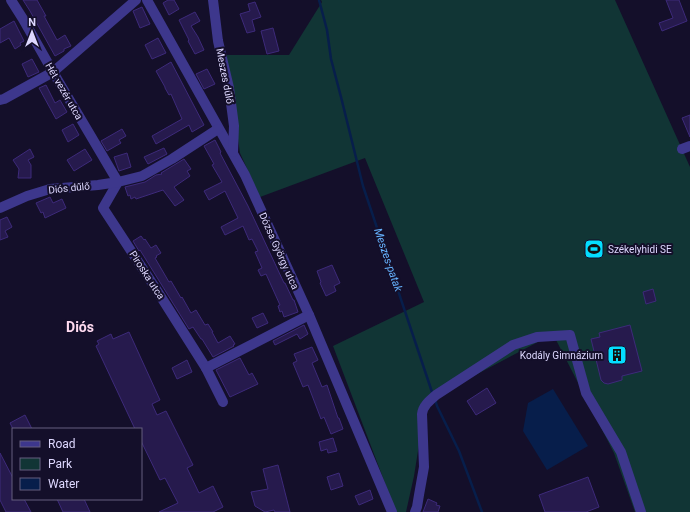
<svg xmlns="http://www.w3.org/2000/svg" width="690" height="512" font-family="Roboto,sans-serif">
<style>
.green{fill:#113535}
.water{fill:#071e4b}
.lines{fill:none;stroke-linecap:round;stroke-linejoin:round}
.stream{stroke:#071e4b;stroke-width:2.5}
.building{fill:#261a4d;stroke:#3d2a7a}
.street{stroke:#3d378c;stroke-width:10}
.labels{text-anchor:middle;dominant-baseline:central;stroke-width:4;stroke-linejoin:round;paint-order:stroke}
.street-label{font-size:10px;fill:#ded8ff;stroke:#140f2a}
.poi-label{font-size:10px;fill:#ded8ff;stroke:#140f2a;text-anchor:start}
.water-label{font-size:11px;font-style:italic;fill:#66b3ff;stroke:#140f2a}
.district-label{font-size:14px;font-weight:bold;fill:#ffdaf0;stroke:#140f2a}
</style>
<rect width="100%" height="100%" fill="#140f2a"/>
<polygon class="green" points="321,0 615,0 690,167 690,512 635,512 614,453 553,334 426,401 414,476 406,512 396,512 333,346 424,302 365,158 260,197 240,153 226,55 289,55 322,2"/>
<polygon class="water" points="553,389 588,446 547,470 523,431 528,403"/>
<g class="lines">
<g class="stream">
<polyline points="319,0 327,30 331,59 341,97 363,186 433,395"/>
<polyline points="435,399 437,406 459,451 482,512"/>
</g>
</g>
<g class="building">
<polygon points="23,0 37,0 46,16 44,16 57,40 65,35 71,46 64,49 64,51 55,56 30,11"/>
<polygon points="168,0 174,0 179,9 169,15 163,3"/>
<polygon points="666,0 679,0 687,21 662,31 659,23 673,18"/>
<polygon points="255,2 261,17 252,20 255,31 247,33 240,14 250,11 248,4"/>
<polygon points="142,7 150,24 140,28 133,11"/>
<polygon points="195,12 200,21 191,26 198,37 204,50 195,54 188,41 189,40 179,20"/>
<polygon points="14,21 24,41 20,43 21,45 15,49 9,38 0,43 0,29"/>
<polygon points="273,28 279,51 267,54 261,31"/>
<polygon points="158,38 166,53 152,59 145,45"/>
<polygon points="32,59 39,72 28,77 22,64"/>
<polygon points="171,62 204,125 192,132 189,125 156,144 152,136 182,119 171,94 169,95 165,88 165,87 156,71"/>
<polygon points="207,69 215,84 204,89 196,74"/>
<polygon points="46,85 55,103 60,100 67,112 56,119 39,88"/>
<polygon points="690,115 690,137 682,118"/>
<polygon points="73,124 79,135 68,142 62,130"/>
<polygon points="122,129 126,136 119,140 121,143 107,151 101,141"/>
<polygon points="215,140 221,152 220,153 248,206 284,283 285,283 293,300 294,300 298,312 284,317 282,311 280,312 278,306 280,305 266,274 261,276 258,270 262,268 255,252 258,251 252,239 249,240 243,226 225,235 221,227 238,218 225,191 209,200 204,191 222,182 212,165 214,164 204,146"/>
<polygon points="164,148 167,154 148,164 144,157"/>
<polygon points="30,149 34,157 28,160 31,165 31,178 18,178 19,169 13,160"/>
<polygon points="85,149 92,160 74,171 67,160"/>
<polygon points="127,153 131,167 119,171 114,157"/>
<polygon points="184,159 191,169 187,171 190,176 174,187 184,200 175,206 163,190 136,199 135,197 131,199 130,195 128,196 125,187 145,182 156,175 162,174 161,173"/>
<polygon points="50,197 53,203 62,199 66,208 45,218 43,212 41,213 36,203"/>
<polygon points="7,217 12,227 5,231 8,237 0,240 0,220"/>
<polygon points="141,236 144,240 145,239 151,248 156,245 161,253 156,256 157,257 155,258 169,282 171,281 181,298 182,297 191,313 196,310 205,325 208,324 213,332 212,332 218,343 230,336 235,344 233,345 234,346 213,357 202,339 201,339 193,327 189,329 140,250 139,251 133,241"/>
<polygon points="332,265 340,283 334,286 336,291 326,296 320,283 321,282 317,271"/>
<polygon points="653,289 656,301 646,304 643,292"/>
<polygon points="263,313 268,323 257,328 252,318"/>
<polygon points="304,325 308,334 300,339 297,334 275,345 273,341"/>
<polygon points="630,325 642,371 622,376 622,380 608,384 604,383 601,380 591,339 600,337 599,333"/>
<polygon points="129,332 160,400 152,404 157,415 166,411 193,465 187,468 199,493 213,486 223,507 213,512 159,512 178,503 165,478 160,480 141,441 141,429 135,429 96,346 99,344 97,341 111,334 113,339"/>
<polygon points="312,347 318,360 312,363 322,387 327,385 338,418 339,418 343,429 331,434 324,417 321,419 308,385 303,387 293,363 297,361 294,354"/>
<polygon points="240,358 249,375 252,373 258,384 230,397 216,370"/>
<polygon points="187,360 192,372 177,379 172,368"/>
<polygon points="487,388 496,403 476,415 467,401"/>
<polygon points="25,415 32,429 13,429 10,423"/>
<polygon points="333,438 337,451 328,453 327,449 321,451 319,442"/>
<polygon points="0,453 13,478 13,499 24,499 31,512 6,512 0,500"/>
<polygon points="278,465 290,512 275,512 274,510 265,512 255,506 251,492 268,489 263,469"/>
<polygon points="339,473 343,486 331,490 327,477"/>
<polygon points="588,477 599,507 586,512 545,512 539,495"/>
<polygon points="370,490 373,499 359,505 355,496"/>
<polygon points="57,499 84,499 90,512 63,512"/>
<polygon points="428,499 437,503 436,505 440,506 438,512 423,512"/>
</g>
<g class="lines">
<g class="street">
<polyline points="147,0 245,175 309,315 392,512"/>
<polyline points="213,0 218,41 229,88 234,126 233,152"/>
<polyline points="0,100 4,99 53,72 136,0"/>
<polyline points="218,129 172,159 142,176 118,182 103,208 156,289 206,368 309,315"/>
<polyline points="682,149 690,146"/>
<polyline points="0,208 27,196 50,189 98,185 118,182 53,72 23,19 11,0"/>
<polyline points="206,368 223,402"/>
<path d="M415,512l2,-5 2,-12 5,-28 -2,-53c1,-8 7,-13 14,-19l77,-50 24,-8 33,-2 16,58 35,59 20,60"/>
</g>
</g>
<defs>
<symbol id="stadium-square" viewBox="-11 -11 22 22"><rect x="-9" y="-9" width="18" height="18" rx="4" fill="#04ddff" stroke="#140f2a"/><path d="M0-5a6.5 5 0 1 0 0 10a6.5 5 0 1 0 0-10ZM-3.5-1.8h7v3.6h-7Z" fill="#111"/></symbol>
<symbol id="building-square" viewBox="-11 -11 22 22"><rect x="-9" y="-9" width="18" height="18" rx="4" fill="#04ddff" stroke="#140f2a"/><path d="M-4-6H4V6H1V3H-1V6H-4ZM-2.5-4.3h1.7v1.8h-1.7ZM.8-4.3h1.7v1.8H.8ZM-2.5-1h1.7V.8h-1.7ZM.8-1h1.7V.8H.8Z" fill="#111"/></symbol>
</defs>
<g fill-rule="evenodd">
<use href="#stadium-square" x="583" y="238" width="22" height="22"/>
<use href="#building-square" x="606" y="344" width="22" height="22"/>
</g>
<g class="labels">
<g class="street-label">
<text transform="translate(225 76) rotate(79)">Meszes dűlő</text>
<text transform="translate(64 91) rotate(60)">Hét vezér utca</text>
<text transform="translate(69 188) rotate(-6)">Diós dűlő</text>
<text transform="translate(279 251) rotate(66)">Dózsa György utca</text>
<text transform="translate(147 275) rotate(57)">Piroska utca</text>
</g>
<g class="poi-label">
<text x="608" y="249">Székelyhidi SE</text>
<text x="603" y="355" text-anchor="end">Kodály Gimnázium</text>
</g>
<g class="water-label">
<text transform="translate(388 260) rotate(71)">Meszes-patak</text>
</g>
<g class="district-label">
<text x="80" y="327">Diós</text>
</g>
</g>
<rect x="12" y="428" width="130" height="72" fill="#140f2a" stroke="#655f7f"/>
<rect x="20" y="441" width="20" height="6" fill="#3d378c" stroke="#655f7f"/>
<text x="48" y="448" font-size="12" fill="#ded8ff">Road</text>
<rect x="20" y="458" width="20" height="12" fill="#113535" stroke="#655f7f"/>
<text x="48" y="468" font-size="12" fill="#ded8ff">Park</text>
<rect x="20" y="478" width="20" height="12" fill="#071e4b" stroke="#655f7f"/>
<text x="48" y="488" font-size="12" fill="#ded8ff">Water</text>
<g transform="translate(32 32)" stroke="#140f2a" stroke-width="3" paint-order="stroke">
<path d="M0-3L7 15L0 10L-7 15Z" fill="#ded8ff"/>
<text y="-6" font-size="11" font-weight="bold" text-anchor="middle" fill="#ded8ff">N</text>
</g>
</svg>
